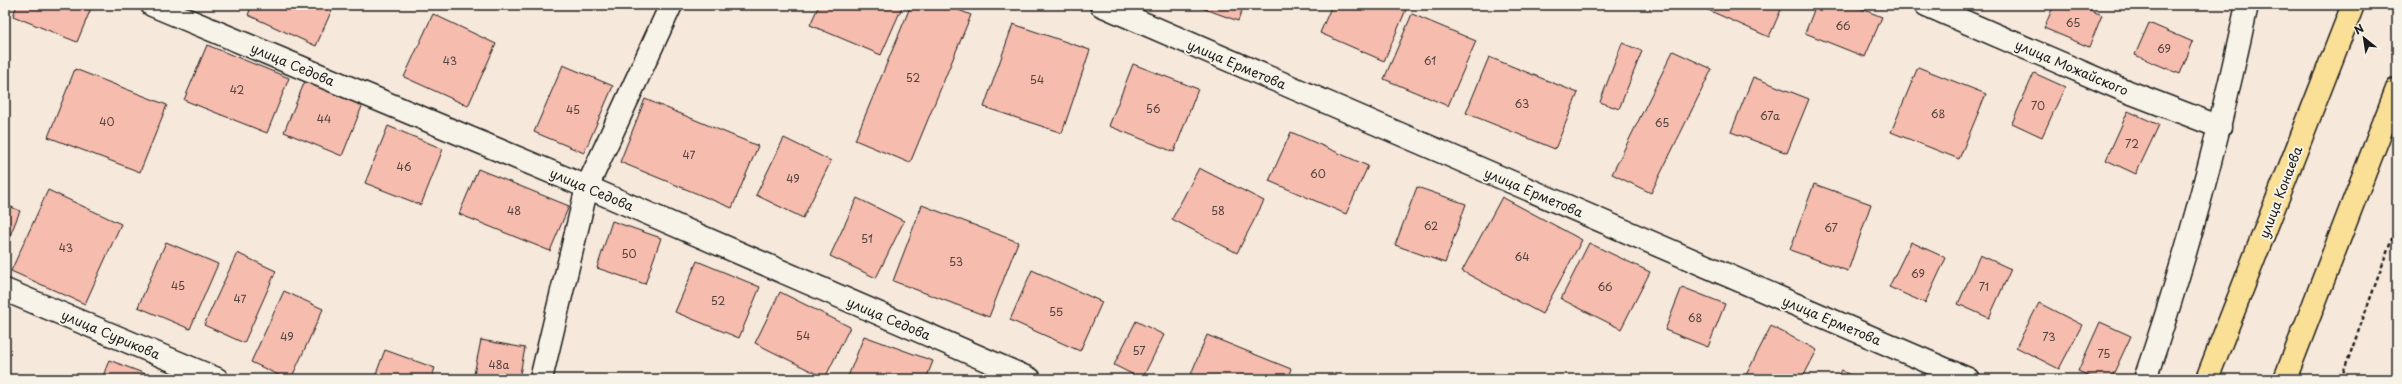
<svg xmlns="http://www.w3.org/2000/svg" width="2402" height="384" font-family="'Playpen Sans',sans-serif">
<style>
.building{fill:#f6bcad;stroke:#1c1c1c}
.lines{fill:none;stroke-linecap:round;stroke-linejoin:round}
.minor-casing{stroke:#1c1c1c;stroke-width:25}
.major-casing{stroke:#1c1c1c;stroke-width:25}
.path{stroke:#1c1c1c;stroke-width:2.5;stroke-dasharray:4 3;stroke-linecap:butt}
.minor{stroke:#f7f3e8;stroke-width:22}
.major{stroke:#fadf96;stroke-width:22}
.labels{text-anchor:middle;dominant-baseline:central;stroke-width:4;stroke-linejoin:round;paint-order:stroke}
.number-label{font-size:11px;fill:#524440}
.street-label{font-size:13px;fill:#1c1c1c;stroke:#f7f3e8}
</style>
<rect width="100%" height="100%" fill="#f7e8dc"/>
<filter id="ink" filterUnits="userSpaceOnUse"><feTurbulence type="fractalNoise" baseFrequency=".025" numOctaves="2"/><feDisplacementMap in="SourceGraphic" scale="8" xChannelSelector="R" yChannelSelector="G"/><feConvolveMatrix kernelMatrix="1 2 1 2 8 2 1 2 1" color-interpolation-filters="sRGB"/></filter>
<g filter="url(#ink)">
<g class="building">
<polygon points="17,5 90,5 92,6 77,42 13,16"/>
<polygon points="252,5 334,5 316,46 248,15"/>
<polygon points="819,5 903,5 881,55 810,25"/>
<polygon points="911,5 946,5 971,15 910,163 855,140"/>
<polygon points="1194,5 1244,5 1238,21"/>
<polygon points="1332,5 1408,5 1384,61 1320,33"/>
<polygon points="1697,5 1783,5 1769,37"/>
<polygon points="1816,5 1852,5 1882,17 1865,57 1805,33"/>
<polygon points="2054,5 2078,5 2102,15 2089,47 2044,28"/>
<polygon points="433,14 496,44 468,106 404,77"/>
<polygon points="1412,14 1476,41 1448,106 1384,79"/>
<polygon points="2149,23 2193,42 2180,74 2135,55"/>
<polygon points="1013,24 1090,50 1062,133 984,107"/>
<polygon points="1622,43 1642,51 1619,109 1600,102"/>
<polygon points="207,45 289,78 267,133 184,100"/>
<polygon points="1673,51 1712,69 1651,193 1612,174"/>
<polygon points="1489,57 1578,93 1555,149 1466,113"/>
<polygon points="1133,64 1198,89 1174,152 1109,126"/>
<polygon points="563,65 613,86 584,153 534,132"/>
<polygon points="1918,67 1986,94 1959,159 1891,132"/>
<polygon points="75,69 167,105 140,172 48,137"/>
<polygon points="2034,73 2065,87 2042,137 2012,123"/>
<polygon points="1753,77 1809,99 1787,153 1731,132"/>
<polygon points="305,81 363,104 342,156 284,132"/>
<polygon points="645,99 758,146 732,208 620,162"/>
<polygon points="2128,111 2159,125 2136,174 2106,160"/>
<polygon points="388,126 443,149 421,205 365,183"/>
<polygon points="1291,132 1368,166 1346,214 1269,181"/>
<polygon points="784,138 831,161 803,218 756,195"/>
<polygon points="1199,168 1264,201 1237,253 1172,219"/>
<polygon points="478,169 569,206 550,251 459,214"/>
<polygon points="1814,184 1871,204 1848,271 1790,250"/>
<polygon points="1417,187 1466,204 1445,263 1395,245"/>
<polygon points="48,190 121,224 85,304 11,271"/>
<polygon points="1502,197 1582,240 1542,314 1462,271"/>
<polygon points="857,198 904,221 876,278 830,256"/>
<polygon points="5,204 20,211 5,248"/>
<polygon points="922,205 1018,242 989,317 893,281"/>
<polygon points="612,221 661,238 645,284 597,268"/>
<polygon points="166,242 218,264 190,329 138,307"/>
<polygon points="1911,242 1946,258 1925,303 1889,287"/>
<polygon points="1589,243 1650,272 1621,329 1561,299"/>
<polygon points="237,253 276,271 244,343 204,325"/>
<polygon points="1980,255 2011,269 1989,318 1958,304"/>
<polygon points="697,261 760,287 739,338 675,312"/>
<polygon points="1032,270 1102,302 1080,351 1010,320"/>
<polygon points="1682,287 1725,304 1708,347 1665,330"/>
<polygon points="284,291 323,309 291,379 287,379 251,362"/>
<polygon points="780,292 850,327 825,378 755,343"/>
<polygon points="2039,303 2082,325 2059,369 2016,347"/>
<polygon points="5,307 9,309 5,318"/>
<polygon points="1136,321 1164,335 1142,379 1114,365"/>
<polygon points="2100,322 2131,336 2111,379 2096,379 2078,371"/>
<polygon points="1771,326 1817,350 1802,379 1744,379"/>
<polygon points="1207,335 1291,369 1287,379 1189,379"/>
<polygon points="864,336 933,361 926,379 847,379"/>
<polygon points="481,340 525,348 519,379 473,379"/>
<polygon points="385,350 435,368 431,379 374,379"/>
<polygon points="109,360 151,376 149,379 102,379"/>
<polygon points="1841,370 1857,379 1836,379"/>
</g>
<g class="lines">
<defs>
<g id="minor">
<polyline points="152,5 587,187 1030,379"/>
<polyline points="1101,5 1968,379"/>
<polyline points="1926,5 2121,89 2220,127"/>
<polyline points="5,290 217,379"/>
<polyline points="541,379 587,187 671,5"/>
<path d="M2145,379c42,-122 75,-247 102,-374"/>
</g>
<g id="major">
<polyline points="2207,379 2353,5"/>
<polyline points="2285,379 2397,89"/>
</g>
</defs>
<use href="#minor" class="minor-casing"/>
<use href="#major" class="major-casing"/>
<polyline class="path" points="2341,379 2397,225"/>
<use href="#minor" class="minor"/>
<use href="#major" class="major"/>
</g>
</g>
<g class="labels">
<g class="number-label">
<text x="2073" y="22">65</text>
<text x="1843" y="25">66</text>
<text x="2164" y="48">69</text>
<text x="450" y="60">43</text>
<text x="1430" y="60">61</text>
<text x="913" y="77">52</text>
<text x="1037" y="79">54</text>
<text x="237" y="89">42</text>
<text x="1522" y="103">63</text>
<text x="2038" y="105">70</text>
<text x="1153" y="108">56</text>
<text x="573" y="109">45</text>
<text x="1938" y="113">68</text>
<text x="1770" y="115">67а</text>
<text x="324" y="118">44</text>
<text x="107" y="121">40</text>
<text x="1662" y="122">65</text>
<text x="2132" y="143">72</text>
<text x="689" y="154">47</text>
<text x="404" y="166">46</text>
<text x="1318" y="173">60</text>
<text x="793" y="178">49</text>
<text x="514" y="210">48</text>
<text x="1218" y="210">58</text>
<text x="1431" y="225">62</text>
<text x="1831" y="227">67</text>
<text x="867" y="238">51</text>
<text x="66" y="247">43</text>
<text x="629" y="253">50</text>
<text x="1522" y="256">64</text>
<text x="956" y="261">53</text>
<text x="1918" y="273">69</text>
<text x="178" y="285">45</text>
<text x="1605" y="286">66</text>
<text x="1984" y="286">71</text>
<text x="240" y="298">47</text>
<text x="718" y="300">52</text>
<text x="1056" y="311">55</text>
<text x="1695" y="317">68</text>
<text x="803" y="335">54</text>
<text x="287" y="336">49</text>
<text x="2049" y="336">73</text>
<text x="1139" y="350">57</text>
<text x="2104" y="353">75</text>
<text x="499" y="364">48а</text>
</g>
<g class="street-label">
<text transform="translate(293 64) rotate(23)">улица Седова</text>
<text transform="translate(1237 64) rotate(23)">улица Ерметова</text>
<text transform="translate(2072 67) rotate(23)">улица Можайского</text>
<text transform="translate(592 189) rotate(23)">улица Седова</text>
<text transform="translate(1534 192) rotate(23)">улица Ерметова</text>
<text transform="translate(2280 192) rotate(-69)">улица Конаева</text>
<text transform="translate(889 318) rotate(23)">улица Седова</text>
<text transform="translate(1832 320) rotate(23)">улица Ерметова</text>
<text transform="translate(111 334) rotate(23)">улица Сурикова</text>
</g>
</g>
<rect width="2402" height="384" fill="none" stroke="#f7f3e8" stroke-width="20"/>
<rect x="10" y="10" width="2382" height="364" fill="none" stroke="#1c1c1c" stroke-width="1.5" filter="url(#ink)"/>
<g transform="translate(2364 38) rotate(330)" stroke="#f7f3e8" stroke-width="3" paint-order="stroke">
<path d="M0-3L7 15L0 10L-7 15Z" fill="#1c1c1c"/>
<text y="-6" font-size="11" font-weight="bold" text-anchor="middle" fill="#1c1c1c">N</text>
</g>
</svg>
